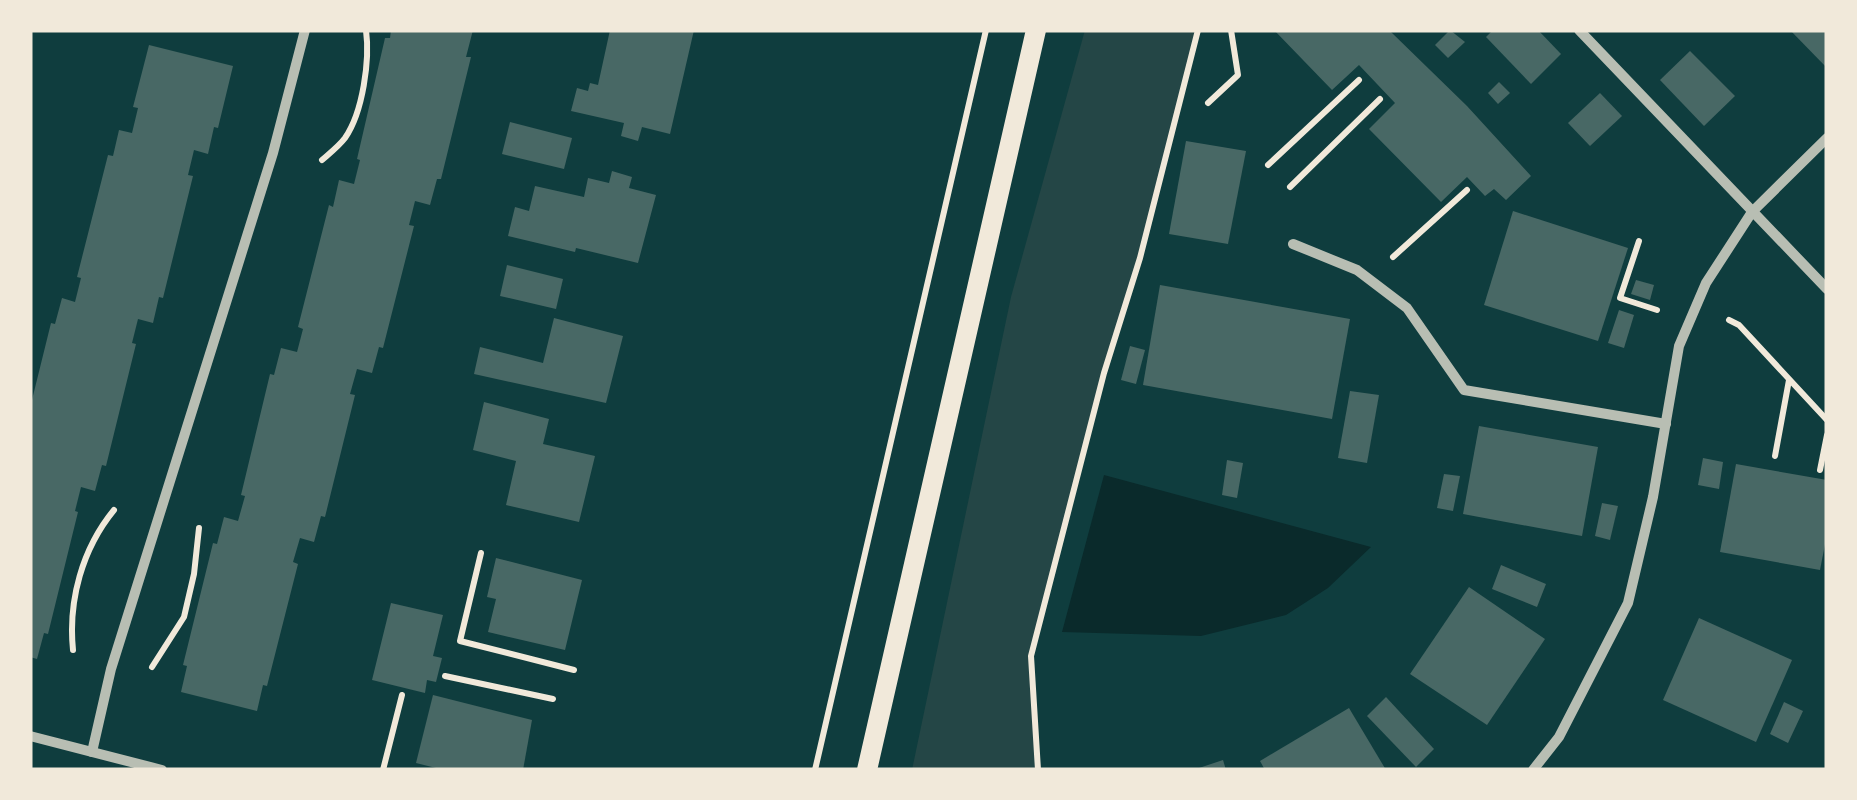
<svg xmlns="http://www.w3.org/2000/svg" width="1857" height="800" font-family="'Exo 2',sans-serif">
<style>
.green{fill:#244646}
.water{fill:#0a2a2b}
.building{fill:#486865}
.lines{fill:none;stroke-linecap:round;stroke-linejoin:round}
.path{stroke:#f1e9da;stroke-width:6}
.minor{stroke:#b8beb3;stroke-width:10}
.secondary{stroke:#f1e9da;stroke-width:20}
</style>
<rect width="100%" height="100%" fill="#0f3d3e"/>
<polygon class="green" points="1085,30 1199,30 1031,656 1039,770 912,770 1011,297"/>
<polygon class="water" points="1104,475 1371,547 1328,588 1286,615 1201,636 1062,632"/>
<g class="building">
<polygon points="391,30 473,30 466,57 471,57 441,179 437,179 430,205 415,201 409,225 414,226 383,348 379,347 372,373 357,369 350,394 355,395 325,517 321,516 314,542 300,538 293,562 298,564 267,686 263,685 257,711 181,692 187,666 183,665 213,543 217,544 224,517 238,521 245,496 241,495 270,374 274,375 281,348 297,352 303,329 298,327 329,205 333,207 339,180 354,184 360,160 357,159 385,38 390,38"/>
<polygon points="610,30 694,30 670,134 642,127 638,141 621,136 624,123 571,111 577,88 588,91 590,83 598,85"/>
<polygon points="1274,30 1394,30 1391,32 1467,106 1531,176 1506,200 1494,189 1485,196 1467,177 1441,202 1369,129 1395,103 1359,65 1332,90"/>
<polygon points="1450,30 1465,42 1448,58 1435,45"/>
<polygon points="1493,30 1538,30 1561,54 1531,84 1486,37"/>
<polygon points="1790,30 1827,30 1827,68"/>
<polygon points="149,45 233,66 218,128 214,127 208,154 194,150 188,175 193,176 163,298 159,297 153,323 138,319 132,343 136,344 106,466 102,465 95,491 81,487 75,511 78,512 48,634 44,633 37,659 30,657 30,408 51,323 55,324 62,298 75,302 81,278 77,277 108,155 113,156 119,130 132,133 138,108 133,107"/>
<polygon points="1690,51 1735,96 1704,126 1660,80"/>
<polygon points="1499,82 1510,93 1498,104 1488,93"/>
<polygon points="1600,93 1622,116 1590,146 1568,123"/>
<polygon points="510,122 572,138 564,169 502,154"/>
<polygon points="1186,141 1246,151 1228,244 1169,234"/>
<polygon points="612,171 632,177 629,188 656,195 638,263 576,248 575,252 508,236 515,207 529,211 535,186 584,197 588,178 609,183"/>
<polygon points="1513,211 1628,248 1598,341 1484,305"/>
<polygon points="507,265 563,279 556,309 500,296"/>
<polygon points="1636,280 1654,285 1650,300 1631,294"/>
<polygon points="1160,285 1350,319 1332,419 1143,385"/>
<polygon points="1619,310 1634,315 1624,348 1608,343"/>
<polygon points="554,318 623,336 606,403 474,374 480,347 543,363"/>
<polygon points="1130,346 1145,350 1136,384 1121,380"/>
<polygon points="1350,391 1379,395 1367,463 1338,458"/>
<polygon points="484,402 549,419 543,444 595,456 579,522 506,505 516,461 473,450"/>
<polygon points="1479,426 1598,447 1582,536 1463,514"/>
<polygon points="1703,458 1723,462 1719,489 1698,485"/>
<polygon points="1227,460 1243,463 1237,498 1222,495"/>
<polygon points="1736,464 1827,480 1827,534 1820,570 1720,552"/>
<polygon points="1444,474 1460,476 1453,511 1437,508"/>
<polygon points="1602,503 1618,506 1610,540 1595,536"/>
<polygon points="496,558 582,580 565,650 488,632 496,599 487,597"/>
<polygon points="1501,565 1546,584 1537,607 1492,589"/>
<polygon points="1469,587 1545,639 1487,725 1410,674"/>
<polygon points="391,603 443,615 433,656 442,658 436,682 427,680 425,693 372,680"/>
<polygon points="1699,618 1792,660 1756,742 1663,700"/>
<polygon points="433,695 532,720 523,770 444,770 416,763"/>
<polygon points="1386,697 1434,749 1416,767 1367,716"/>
<polygon points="1784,702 1803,711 1788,743 1770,734"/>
<polygon points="1349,708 1386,770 1265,770 1260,761"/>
<polygon points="1223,760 1226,770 1196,770 1196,769"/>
</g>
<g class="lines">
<g class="path">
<polyline points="1208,103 1238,75 1231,30"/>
<path d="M322,160c8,-7 17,-14 23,-22 18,-26 25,-78 21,-108"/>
<polyline points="1268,165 1359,80"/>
<polyline points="1290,187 1380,99"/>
<polyline points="1639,241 1620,298 1657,310"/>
<polyline points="1393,257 1467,190"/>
<polyline points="1729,320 1739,325 1827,420"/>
<polyline points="1775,456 1789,380"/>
<polyline points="1820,470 1827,435"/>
<polyline points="481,553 460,641 574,670"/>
<path d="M73,650c-5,-49 9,-101 41,-140"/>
<polyline points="152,667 184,617 194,574 199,528"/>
<polyline points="445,676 553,699"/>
<polyline points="383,770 402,695"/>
<polyline points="815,770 986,30"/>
<polyline points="1038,770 1031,656 1104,373 1140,258 1198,30"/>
</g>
<g class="minor">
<polyline points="1579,30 1827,289"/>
<polyline points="1293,244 1357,270 1407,308 1464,390 1666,424"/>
<polyline points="30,736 162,770"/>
<polyline points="92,752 111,669 273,153 305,30"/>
<polyline points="1533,770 1559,737 1628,603 1653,497 1679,346 1706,283 1752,212 1827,138"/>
</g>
<polyline class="secondary" points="867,770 1036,30"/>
</g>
<rect width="1857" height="800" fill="none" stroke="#f1e9da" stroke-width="65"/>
</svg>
